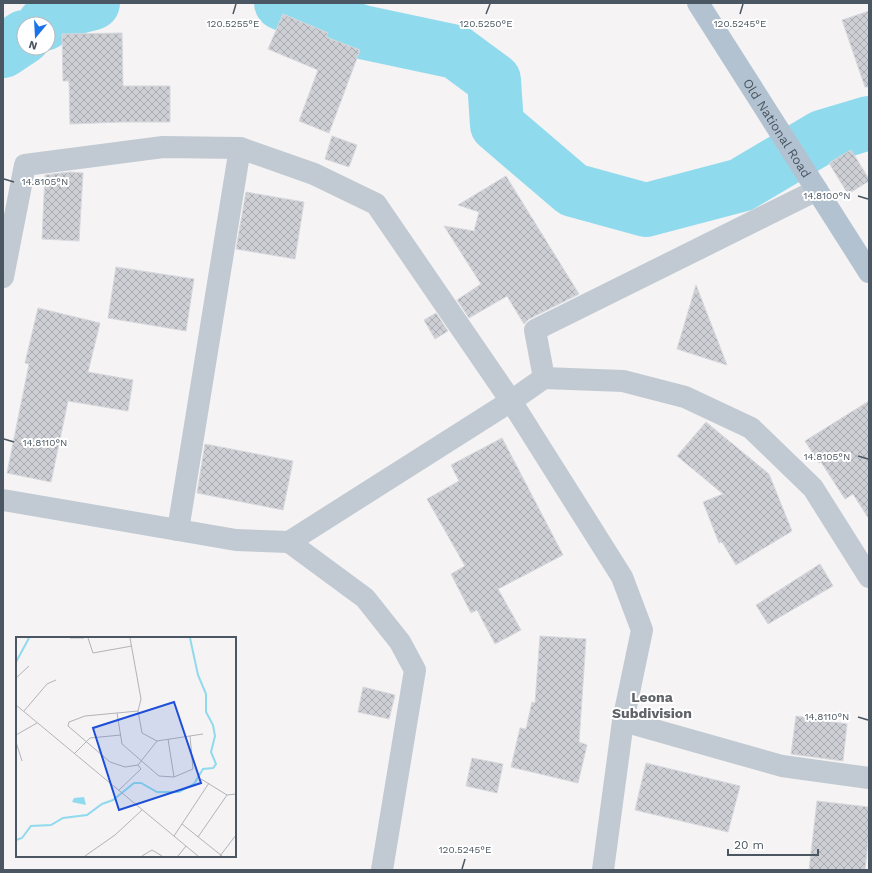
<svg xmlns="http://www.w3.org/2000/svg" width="872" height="873" font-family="'Work Sans',sans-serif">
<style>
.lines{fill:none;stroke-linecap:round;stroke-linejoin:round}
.river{stroke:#90daee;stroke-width:54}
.building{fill:url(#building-cross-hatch);stroke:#d7d9de}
.minor{stroke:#c1cad2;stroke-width:22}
.major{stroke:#b3c2d1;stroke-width:22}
.ticks{fill:none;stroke:#4a5661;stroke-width:1.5}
.labels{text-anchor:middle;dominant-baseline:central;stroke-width:4;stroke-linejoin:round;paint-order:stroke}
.street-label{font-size:13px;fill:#4a5661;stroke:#fff}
.neighbourhood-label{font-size:14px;font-weight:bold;fill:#5f6368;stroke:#fff}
.inset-river{fill:none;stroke:#90daee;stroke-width:2}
.inset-road{fill:none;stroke:#b1b4b9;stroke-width:1}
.view{fill:#1d4ed8;fill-opacity:0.15;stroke:#1d4ed8;stroke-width:2}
.inset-edge{fill:none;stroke:#4a5661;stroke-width:2}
.ticks-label{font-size:10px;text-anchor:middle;fill:#4a5661;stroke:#fff;stroke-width:4;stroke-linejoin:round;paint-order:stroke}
</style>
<defs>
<pattern id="building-cross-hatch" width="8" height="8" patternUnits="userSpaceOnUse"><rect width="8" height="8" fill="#cdcfd5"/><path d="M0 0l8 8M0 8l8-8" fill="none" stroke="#a8abb0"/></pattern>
</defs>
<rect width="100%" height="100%" fill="#f5f3f3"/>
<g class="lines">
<g class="river">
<polyline points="281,3 362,32 456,52 494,80 497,125 573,190 646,210 741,185 822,137 869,123"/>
<polyline points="44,24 66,10 93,3"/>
<polyline points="3,51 24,37"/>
</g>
</g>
<g class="building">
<polygon points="869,11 869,87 865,87 842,20"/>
<polygon points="283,14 328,33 326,37 360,50 329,133 299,121 318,70 268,49"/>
<polygon points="122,33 123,86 170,86 170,122 122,122 70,124 69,81 63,81 62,34"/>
<polygon points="332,136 357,145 349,167 325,159"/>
<polygon points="851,150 869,179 869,181 848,194 829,163"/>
<polygon points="70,172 83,173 79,241 42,239 45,175"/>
<polygon points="506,176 579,294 529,319 524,324 507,296 469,318 457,300 481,284 444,226 474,231 479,212 458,205"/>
<polygon points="246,192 304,202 295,259 236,249"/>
<polygon points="116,267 194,279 186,331 108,318"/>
<polygon points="696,285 727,365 677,349"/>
<polygon points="38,308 100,323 88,372 133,380 128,411 68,401 51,482 7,473 29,364 25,363"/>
<polygon points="436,313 448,331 435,339 424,320"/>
<polygon points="869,401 869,519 853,494 845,499 821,462 819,463 805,441"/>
<polygon points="706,422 769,474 792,531 736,565 722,542 719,543 703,502 723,494 677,456"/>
<polygon points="502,438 524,480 563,555 498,589 521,630 495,644 477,610 471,613 451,574 465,566 427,499 459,481 451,465"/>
<polygon points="205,444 293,461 283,510 197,493"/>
<polygon points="820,564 833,586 768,624 756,605"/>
<polygon points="540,636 586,639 579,742 587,745 578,783 511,767 520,728 526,729 532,702 535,703"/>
<polygon points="363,687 395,695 389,719 358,712"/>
<polygon points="796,716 847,724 843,761 791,754"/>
<polygon points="472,758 503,764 497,793 466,786"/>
<polygon points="646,763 740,786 728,832 635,810"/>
<polygon points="817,801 869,807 869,831 865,870 809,870"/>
</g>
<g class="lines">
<g class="minor">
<polyline points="3,277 25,165 163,147 240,148 314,174 376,204 511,401 622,577 642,630 623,721 603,870"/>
<polyline points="544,378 535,330 817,190"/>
<polyline points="3,500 236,540 289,542 511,401 544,378 623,381 685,397 751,428 813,488 869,577"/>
<polyline points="178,530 240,148"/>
<polyline points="289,542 365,598 400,642 415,670 382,870"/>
<polyline points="623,721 782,766 869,778"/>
</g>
<path class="major" id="s1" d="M698,3l171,269"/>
</g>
<path class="ticks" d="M233,14l3,-10M486,14l4,-10M740,14l3,-10M4,179l10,3M858,196l10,3M4,439l10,3M858,456l10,3M858,717l10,3M462,869l3,-10"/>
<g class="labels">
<g class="street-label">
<text stroke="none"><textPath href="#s1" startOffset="148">Old National Road</textPath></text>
</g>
<g class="neighbourhood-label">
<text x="652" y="697">Leona<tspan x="652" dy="16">Subdivision</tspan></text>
</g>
</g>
<g transform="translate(16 637)">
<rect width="220" height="220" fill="#f5f3f3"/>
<path d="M68,160l2,8 -14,-3 2,-4z" fill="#90daee"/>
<path class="inset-river" d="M0,25l13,-24M0,203l6,-2 9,-12 20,-1 12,-7 24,-3 15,-11 11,-4 21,-17h7l16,9h22l15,-8 9,-15 10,-1 3,-4 -5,-12 4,-16 -2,-11 -7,-13v-18l-8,-19 -8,-37"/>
<path class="inset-road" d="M54,1h14M72,1l5,15 39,-7M114,1l11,61 -3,12 4,22 15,8M0,41l13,-12M0,68l182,151M8,74l23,-27 9,-4M122,74l-53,5 -16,6 -1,4 42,36 15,5 13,-2 19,-24 46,-7M101,76l5,31 37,32 15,1 19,-8 -3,-33M0,98l21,-12M152,102l6,38M0,105l6,19M58,117l16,-16 31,-3M185,142l26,16 9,-1M103,153l22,-21 -3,-4M166,187l40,32M158,199l35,-53M182,200l29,-42M69,219l30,-21 27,-25M126,219l10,-6 10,6M162,219l8,-10M204,219l16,-21"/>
<path class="view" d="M158,65l27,81 -82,27 -26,-82z"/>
<rect width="220" height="220" class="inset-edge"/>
</g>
<g class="ticks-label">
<text x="233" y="27">120.5255°E</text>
<text x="486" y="27">120.5250°E</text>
<text x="740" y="27">120.5245°E</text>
<text x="45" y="185">14.8105°N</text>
<text x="827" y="199">14.8100°N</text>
<text x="45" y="446">14.8110°N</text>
<text x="827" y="460">14.8105°N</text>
<text x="827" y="720">14.8110°N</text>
<text x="465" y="853">120.5245°E</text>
</g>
<rect width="872" height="873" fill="none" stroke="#4a5661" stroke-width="8"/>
<g transform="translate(36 36) rotate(198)"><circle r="19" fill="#ffffff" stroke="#b7bbc0"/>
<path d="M0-3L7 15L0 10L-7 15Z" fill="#1a73e8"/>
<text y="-6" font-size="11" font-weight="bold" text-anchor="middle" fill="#4a5661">N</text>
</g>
<path d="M728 849v6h90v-6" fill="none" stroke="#4a5661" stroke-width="2"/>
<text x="734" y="849" font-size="12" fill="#4a5661" stroke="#ffffff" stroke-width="3" paint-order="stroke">20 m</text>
</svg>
